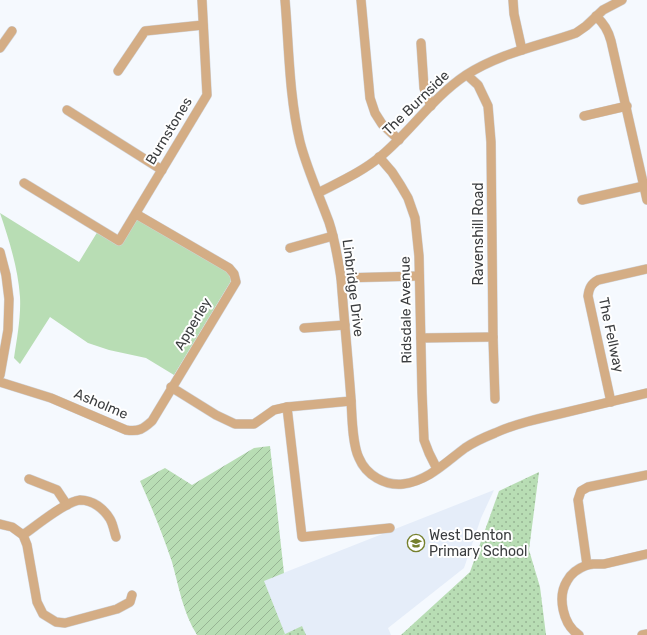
<svg xmlns="http://www.w3.org/2000/svg" width="647" height="635" font-family="Rubik,sans-serif">
<style>
.built{fill:#e5edf9}
.grass{fill:#b8ddb4}
.park{fill:url(#park-dots)}
.garden{fill:url(#garden-furrows)}
.lines{fill:none;stroke-linecap:round;stroke-linejoin:round}
.minor-casing{stroke:#d0d3d8;stroke-width:10}
.minor{stroke:#d4ad85;stroke-width:9}
.labels{text-anchor:middle;dominant-baseline:central;stroke-width:4;stroke-linejoin:round;paint-order:stroke}
.street-label{font-size:14px;fill:#3b3d3f;stroke:#fff}
.poi-label{font-size:14px;fill:#3b3d3f;stroke:#fff;text-anchor:start}
</style>
<defs>
<pattern id="park-dots" width="8" height="8" patternUnits="userSpaceOnUse"><rect width="8" height="8" fill="#b8ddb4"/><path d="M2 2h.1M6 6h.1" fill="none" stroke="#97b494" stroke-width="1.8" stroke-linecap="round"/></pattern>
<pattern id="garden-furrows" width="10" height="10" patternUnits="userSpaceOnUse"><rect width="10" height="10" fill="#b8ddb4"/><path d="M-1 1l2-2M0 10L10 0M9 11l2-2" fill="none" stroke="#97b494"/></pattern>
</defs>
<rect width="100%" height="100%" fill="#f5f9fe"/>
<polygon class="built" points="494,490 481,518 464,568 388,628 391,635 283,635 285,634 263,581"/>
<path class="grass" d="M0,213l79,49 19,-31 22,14 17,-25 8,2 81,48 4,6 1,5 -57,94 -28,-17 -37,-8 -21,-7 -38,-26 -30,47 -6,-6c3,-20 7,-41 6,-61 -2,-29 -11,-57 -20,-84z"/>
<g class="park">
<polygon points="539,472 529,550 540,587 546,635 401,635 470,572 499,491"/>
<polygon points="302,626 306,635 283,635"/>
</g>
<path class="garden" d="M270,446l14,127 -20,8 21,53 -2,1h-86c-14,-22 -18,-48 -25,-73 -9,-27 -20,-54 -32,-81l25,-13 27,17 62,-37z"/>
<g class="lines">
<defs>
<g id="minor">
<path d="M285,0c4,47 4,96 15,142 7,27 19,53 29,80 6,18 9,37 12,56 3,40 7,80 10,121 1,16 1,45 8,59 7,17 26,28 44,26 25,-3 43,-22 62,-36 9,-6 20,-11 30,-15 20,-9 42,-14 64,-19 29,-7 59,-14 88,-21"/>
<polyline points="361,0 370,98 375,113 382,124 399,140"/>
<polyline points="513,0 514,14 522,50"/>
<path d="M596,16c8,8 12,14 15,25l36,159"/>
<polyline points="421,43 424,88 431,106"/>
<polyline points="0,48 12,31"/>
<polyline points="118,71 145,31 203,25"/>
<polyline points="467,75 478,85 488,106 491,142 493,337 495,399"/>
<polyline points="67,110 162,170"/>
<polyline points="584,116 627,106"/>
<polyline points="379,157 392,172 401,186 408,198 415,218 419,256 422,392 424,440 429,453 437,469"/>
<polyline points="24,183 119,241 207,95 202,0"/>
<path d="M318,193c21,-11 44,-21 63,-37 30,-25 52,-59 85,-81 34,-22 73,-29 110,-42l10,-7 17,-16 19,-10"/>
<polyline points="582,200 644,186"/>
<polyline points="290,248 333,236"/>
<polyline points="0,252 6,275 9,299 8,330 0,375"/>
<polyline points="341,278 419,276"/>
<polyline points="304,328 345,325"/>
<polyline points="421,338 493,337"/>
<path d="M0,382l51,16 75,32c13,2 17,-1 26,-9l84,-139 -2,-8 -5,-6 -93,-54"/>
<polyline points="171,387 216,415 235,424 254,424 274,410 287,407 351,401"/>
<path d="M611,402l-23,-106c1,-8 3,-12 10,-16l49,-11"/>
<polyline points="287,407 302,537 390,528"/>
<polyline points="647,475 588,487 581,491 578,500 587,565 593,564 604,564 647,554"/>
<polyline points="29,479 57,490 67,505"/>
<polyline points="0,524 12,527 23,535 27,545 37,602 43,614 56,622 65,623 117,609 130,602 132,595"/>
<path d="M23,535c13,-9 43,-34 57,-35 13,0 24,9 30,19 3,5 4,12 6,18"/>
<path d="M579,635c-16,-10 -22,-38 -12,-54 4,-8 12,-13 20,-16"/>
<polyline points="642,635 647,634"/>
</g>
</defs>
<use href="#minor" class="minor-casing"/>
<use href="#minor" class="minor"/>
</g>
<defs>
<symbol id="school-ring" viewBox="-11 -11 22 22"><circle r="9.5" fill="#fff" stroke="#76802d" stroke-width="1.5"/><path d="M0-5L7-2L0 1L-7-2ZM-4 1L0 2.5L4 1V4Q0 6-4 4Z" fill="#76802d"/></symbol>
</defs>
<g fill-rule="evenodd">
<use href="#school-ring" x="406" y="533" width="20" height="20"/>
</g>
<g class="labels">
<g class="street-label">
<text transform="translate(416 103) rotate(-44)">The Burnside</text>
<text transform="translate(169 131) rotate(-59)">Burnstones</text>
<text transform="translate(478 234) rotate(-90)">Ravenshill Road</text>
<text transform="translate(353 288) rotate(83)">Linbridge Drive</text>
<text transform="translate(406 310) rotate(-91)">Ridsdale Avenue</text>
<text transform="translate(193 324) rotate(-59)">Apperley</text>
<text transform="translate(611 335) rotate(78)">The Fellway</text>
<text transform="translate(101 404) rotate(23)">Asholme</text>
</g>
<g class="poi-label">
<text x="429" y="535">West Denton<tspan x="429" dy="16">Primary School</tspan></text>
</g>
</g>
</svg>
